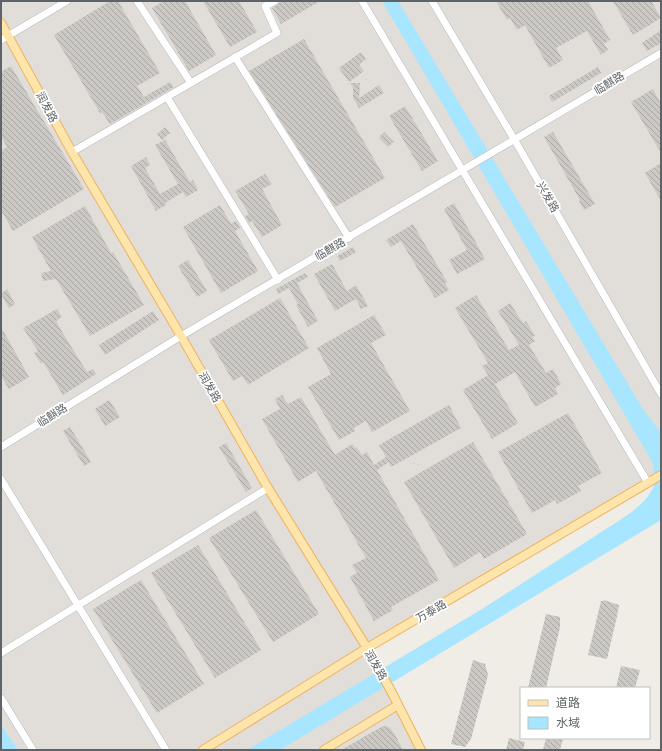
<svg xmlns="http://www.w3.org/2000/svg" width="662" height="751" font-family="Quicksand,'Noto Sans SC',sans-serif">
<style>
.industrial{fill:#e1deda}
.water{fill:#a8e5fe}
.building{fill:url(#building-back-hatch)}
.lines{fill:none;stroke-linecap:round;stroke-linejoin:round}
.minor-casing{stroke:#b6b9bc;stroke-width:8}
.major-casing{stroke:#f0b15f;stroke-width:10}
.minor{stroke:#fff;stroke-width:7}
.major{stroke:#fee5ac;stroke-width:8}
.labels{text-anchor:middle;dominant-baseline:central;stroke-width:3.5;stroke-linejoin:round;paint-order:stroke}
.street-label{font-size:11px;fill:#5d6366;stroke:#fff}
</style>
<defs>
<pattern id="building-back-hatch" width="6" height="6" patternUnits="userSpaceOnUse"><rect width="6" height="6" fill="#ccc9c5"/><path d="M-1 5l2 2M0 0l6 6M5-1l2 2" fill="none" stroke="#a9a7a4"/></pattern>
</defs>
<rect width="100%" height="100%" fill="#f0ece6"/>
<polygon class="industrial" points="1,1 661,1 661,475 367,648 421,750 1,750"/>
<g class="water">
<path d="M382,1h16l245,408 18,24v87l-381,230h-33l240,-144 136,-88c12,-8 29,-21 32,-36 1,-5 -2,-13 -2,-19z"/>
<polygon points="1,725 18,750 1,750"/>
</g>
<g class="building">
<polygon points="110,1 118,1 160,73 137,86 144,97 170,82 174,87 110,124 102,112 100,113 54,35"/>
<polygon points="164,1 185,1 216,55 189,71 152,8"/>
<polygon points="203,1 239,1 257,32 230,47"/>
<polygon points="282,1 320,1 281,24 272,8"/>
<polygon points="496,1 588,1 610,40 604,44 608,50 601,55 587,31 556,48 563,60 549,68 525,25 517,30 510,18 507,20"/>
<polygon points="613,1 651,1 661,18 633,35"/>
<polygon points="661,30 661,43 647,51 642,43"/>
<polygon points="304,39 385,178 335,207 249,71"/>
<polygon points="361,52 366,59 359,65 364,71 349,82 339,68"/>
<polygon points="11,66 84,189 13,231 1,210 1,151 7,147 1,136 1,72"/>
<polygon points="598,67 601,73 552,102 549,96"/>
<polygon points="350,83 360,83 359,98 379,85 384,93 359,108 353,98 353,87"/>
<polygon points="653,89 661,104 661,153 631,102"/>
<polygon points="405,106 438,161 422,171 389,116"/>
<polygon points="165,127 170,133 162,140 157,134"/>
<polygon points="384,132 394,142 388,147 379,138"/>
<polygon points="553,132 595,204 584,210 579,201 580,200 544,137"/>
<polygon points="165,140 190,182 193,180 198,190 186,197 183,192 165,203 166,205 156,211 131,166 146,157 150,165 145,168 160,194 178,184 155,145"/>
<polygon points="661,163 661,201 645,173"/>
<polygon points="265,174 272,184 262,189 282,225 262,237 252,221 249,223 245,216 249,214 235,191"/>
<polygon points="454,203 485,259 457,274 449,260 467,250 444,209"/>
<polygon points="220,205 231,224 236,221 240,228 235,231 258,271 221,293 183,227"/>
<polygon points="85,206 111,253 113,252 144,305 90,336 56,279 43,281 41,273 51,271 32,237"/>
<polygon points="413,224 447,282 445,283 449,290 435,298 401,241 391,247 386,240"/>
<polygon points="353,247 356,252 340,261 337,256"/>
<polygon points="188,260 207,291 197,297 178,266"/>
<polygon points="332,264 347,291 356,285 368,306 361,309 356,299 335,311 314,274"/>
<polygon points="305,273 308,277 297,283 318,321 308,327 296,305 298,304 289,288 278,294 276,289"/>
<polygon points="7,289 15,304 9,308 1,294"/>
<polygon points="476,295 509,350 519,345 498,311 510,303 523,323 526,321 535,336 532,337 535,341 529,345 546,373 553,369 561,384 555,388 558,394 535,407 515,372 495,384 518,423 492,439 463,390 488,375 482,366 488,363 455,308"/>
<polygon points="280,298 309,348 248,385 242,376 233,381 209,340"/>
<polygon points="57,309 62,317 56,321 64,335 87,372 93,369 96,374 63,395 43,362 41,364 34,353 38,351 23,328"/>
<polygon points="153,311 159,320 105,355 99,345"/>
<polygon points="374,315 386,335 371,343 410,411 372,432 366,421 354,428 355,431 339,440 308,387 331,374 317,348"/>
<polygon points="1,327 29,377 9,389 1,376"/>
<polygon points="282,395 288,404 301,397 335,455 352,444 355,448 356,447 362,455 367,452 374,465 386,457 379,445 449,405 461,428 391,467 389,462 377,470 439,580 391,607 393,610 374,621 350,577 357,573 352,565 366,558 316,471 298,482 262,419 280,409 275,399"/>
<polygon points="109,400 120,417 105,426 95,409"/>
<polygon points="568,413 602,473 578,486 581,491 557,504 555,500 532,513 498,452"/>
<polygon points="70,427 91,462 84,466 63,431"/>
<polygon points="473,442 527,534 484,559 480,552 454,568 404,482"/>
<polygon points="226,443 252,488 246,492 219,447"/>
<polygon points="256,510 319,614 273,642 209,538"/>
<polygon points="198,545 261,650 215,678 151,573"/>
<polygon points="141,580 204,684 157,713 93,609"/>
<polygon points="604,600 619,605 617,616 607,659 588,655 601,601 603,601"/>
<polygon points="546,614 560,617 560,627 546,688 528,688"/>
<polygon points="473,660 485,664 488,675 471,739 465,747 451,744"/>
<polygon points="621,666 640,670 635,688 616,688"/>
<polygon points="383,726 389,727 394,733 403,750 341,750"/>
<polygon points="509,738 525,742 523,750 506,750"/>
<polygon points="546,738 563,738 560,750 543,750"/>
</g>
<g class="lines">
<defs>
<g id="minor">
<polyline points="137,1 191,83"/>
<polyline points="362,1 648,483"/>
<polyline points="432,1 514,139 661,394"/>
<polyline points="1,40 67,1"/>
<polyline points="235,57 349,238"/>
<polyline points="167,97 278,280"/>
<polyline points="72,152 277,33 265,6 275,1"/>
<polyline points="1,447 181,336 661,53"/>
<polyline points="1,479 166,750"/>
<polyline points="1,653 268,488"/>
<polyline points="1,698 33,750"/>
</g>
<g id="major">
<polyline points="1,23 72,152 181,336 268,488 367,648 390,689 421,750"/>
<polyline points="203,750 367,648 661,475"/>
<polyline points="324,750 398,705"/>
</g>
</defs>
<use href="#minor" class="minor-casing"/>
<use href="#major" class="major-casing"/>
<use href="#minor" class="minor"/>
<use href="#major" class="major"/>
</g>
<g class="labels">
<g class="street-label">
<text transform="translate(609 83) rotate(-31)">临麒路</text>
<text transform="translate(47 107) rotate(62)">润发路</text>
<text transform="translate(548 197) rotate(60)">兴发路</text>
<text transform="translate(330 249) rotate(-30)">临麒路</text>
<text transform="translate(210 387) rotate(60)">润发路</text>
<text transform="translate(52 415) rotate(-32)">临麒路</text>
<text transform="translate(431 611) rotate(-30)">万泰路</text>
<text transform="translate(376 665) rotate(60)">润发路</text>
</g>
</g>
<rect width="662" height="751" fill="none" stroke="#5d6366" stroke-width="4"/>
<rect x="520" y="687" width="130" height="52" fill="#ffffff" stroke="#bec1c2"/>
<rect x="528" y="700" width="20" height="6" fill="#fee5ac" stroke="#bec1c2"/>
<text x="556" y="707" font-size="12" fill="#5d6366">道路</text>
<rect x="528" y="717" width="20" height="12" fill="#a8e5fe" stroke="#bec1c2"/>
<text x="556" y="727" font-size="12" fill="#5d6366">水域</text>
</svg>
